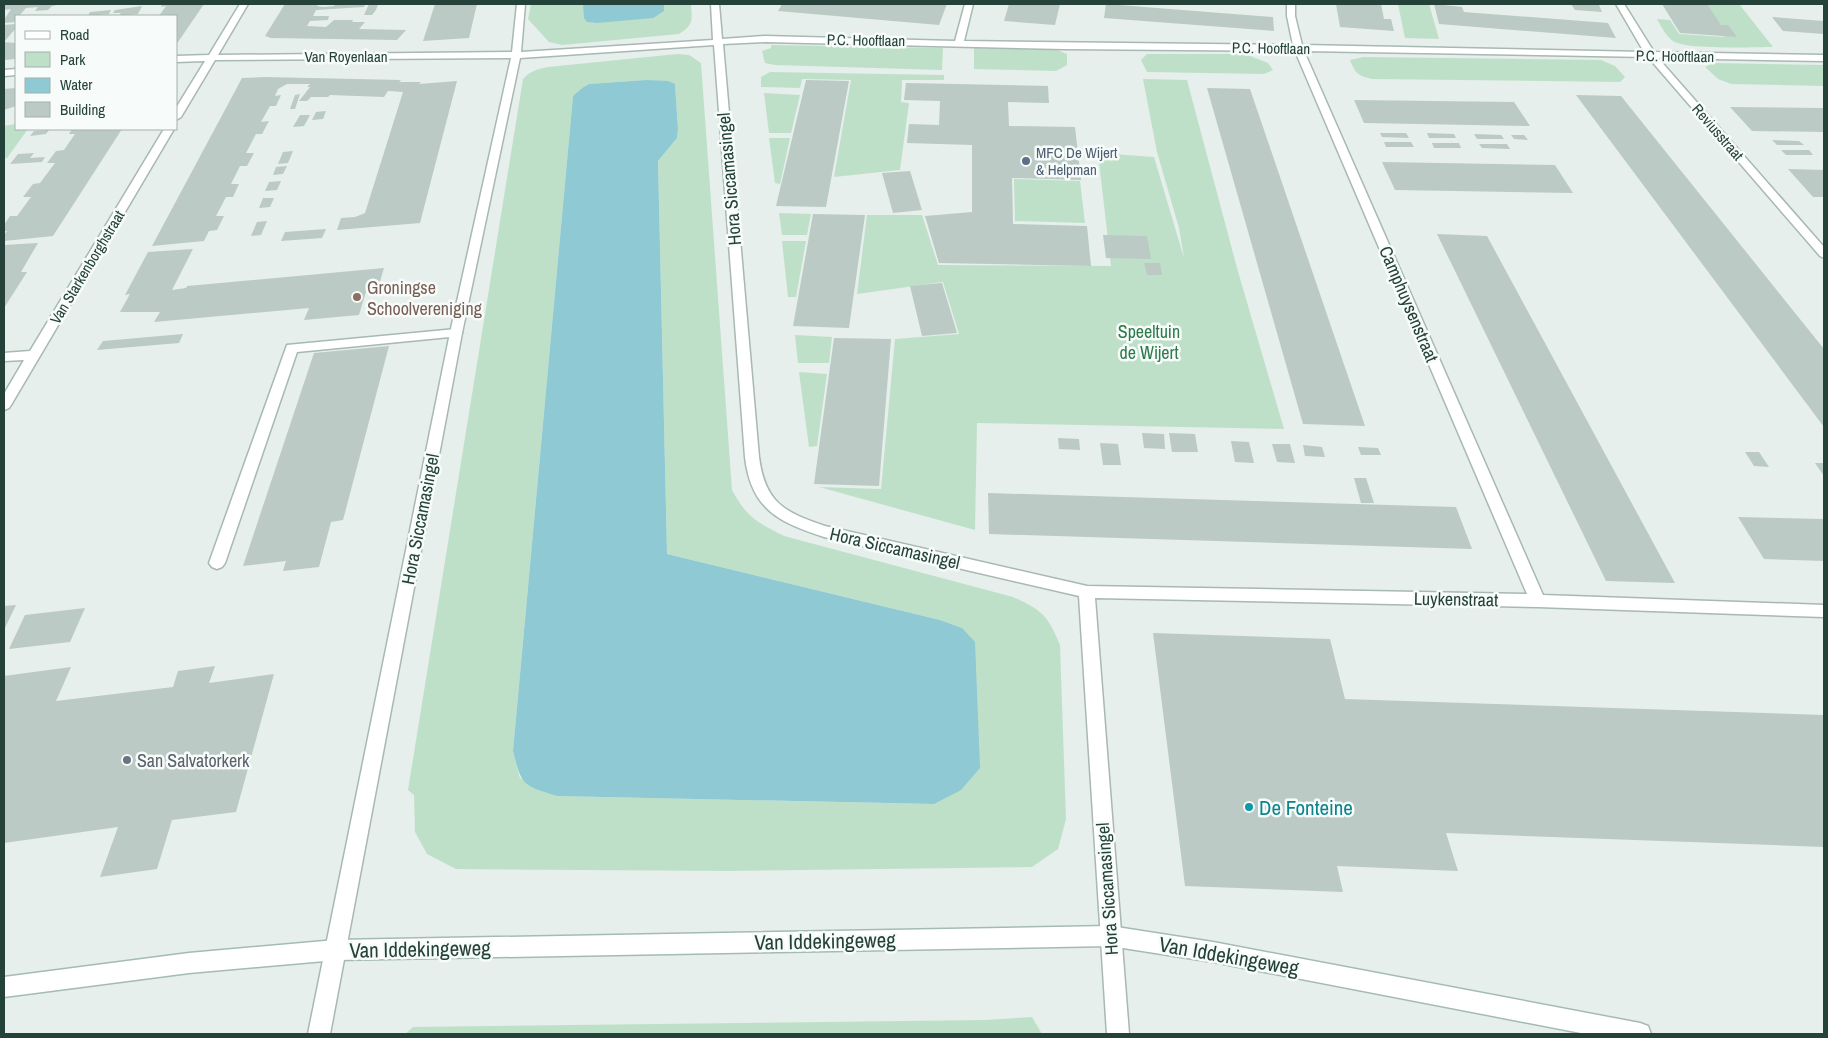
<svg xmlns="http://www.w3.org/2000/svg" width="1828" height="1038" font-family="'Archivo Narrow',sans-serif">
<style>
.green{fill:#bfe0c8;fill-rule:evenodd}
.water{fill:#8ec9d4}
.building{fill:#bbcac4}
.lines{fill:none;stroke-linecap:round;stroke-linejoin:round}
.lane-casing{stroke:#a8b8b2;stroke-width:3}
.street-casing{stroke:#a8b8b2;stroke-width:3}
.secondary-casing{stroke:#a4bbb3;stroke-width:3}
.lane{fill:#fff;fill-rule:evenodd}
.street{fill:#fff;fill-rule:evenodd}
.secondary{fill:#fff;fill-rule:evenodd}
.service-dot{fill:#5c6f8a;stroke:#f7fbf9;stroke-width:2}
.education-dot{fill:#8d6e63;stroke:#f7fbf9;stroke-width:2}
.worship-dot{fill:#6b7280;stroke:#f7fbf9;stroke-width:2}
.culture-dot{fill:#0f9aa8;stroke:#f7fbf9;stroke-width:2}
.labels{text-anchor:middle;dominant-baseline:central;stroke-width:5;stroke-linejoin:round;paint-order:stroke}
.far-street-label{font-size:15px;fill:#24423a;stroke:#f7fbf9}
.far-service-label{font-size:15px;fill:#4e5e75;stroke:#f7fbf9;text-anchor:start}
.street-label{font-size:18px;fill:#24423a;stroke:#f7fbf9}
.education-label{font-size:18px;fill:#785e54;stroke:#f7fbf9;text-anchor:start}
.park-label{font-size:18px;fill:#2d7a4b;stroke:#f7fbf9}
.worship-label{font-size:18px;fill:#5b616d;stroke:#f7fbf9;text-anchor:start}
.near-culture-label{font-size:21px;fill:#0d838f;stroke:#f7fbf9;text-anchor:start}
.near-street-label{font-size:21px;fill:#24423a;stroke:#f7fbf9}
</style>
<rect width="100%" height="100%" fill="#e6efeb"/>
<g class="green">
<path d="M531,4h52l4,17 10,2 67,-12v-7h27c1,16 3,21 -12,30l-117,11 -13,-3 -21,-23z"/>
<polygon points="1398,4 1429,4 1439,39 1405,38"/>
<path d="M1701,4h38l34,43c-19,0 -87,3 -100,-6 -7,-5 -12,-15 -16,-22l13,1 9,14 45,3z"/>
<polygon points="771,45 943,48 942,70 775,65 765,63 762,51 771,48"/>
<polygon points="974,48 1057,50 1067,54 1067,65 1056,71 974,69"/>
<path d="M677,54l12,1 12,8 31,427c15,28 25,32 52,46l229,61c29,13 35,19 47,48l6,174 -8,30 -26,18 -302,4 -274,-2 -29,-15 -12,-22 -1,-37 -6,-5 115,-711c7,-8 15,-10 25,-12zM646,80l29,4 3,45 -1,9 -19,23 9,393 273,66 22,8 -28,176 -377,-8 -37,-18 -7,-27 60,-655 9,-8 7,-4z"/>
<polygon points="1147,54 1245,54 1268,63 1273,70 1264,74 1147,72 1141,60"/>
<path d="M1363,57l238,3 14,6 10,11 -5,5 -248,-3c-14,-3 -17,-6 -22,-19z"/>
<polygon points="1713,63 1824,65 1824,86 1731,84 1718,79 1705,67"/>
<polygon points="770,72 944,75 944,80 902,80 901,102 909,103 900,170 834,177 851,80 802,79 800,88 761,87 761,77"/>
<polygon points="1143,79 1187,80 1237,268 1284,429 977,423 975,530 819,487 881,489 895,339 959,334 943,282 857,294 867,215 922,215 938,265 1111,266 1098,153 1154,157 1184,258 1179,228 1157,152"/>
<polygon points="764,93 800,95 791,133 769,133"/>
<polygon points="16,124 16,129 28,129 7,158 4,158 4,126"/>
<polygon points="769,138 790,138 780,184 775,183"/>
<polygon points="1014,179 1080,181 1085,223 1015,221"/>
<polygon points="779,213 811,214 807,235 782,235"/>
<polygon points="782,241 806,241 796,297 788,297"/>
<polygon points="795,335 832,337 829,363 798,363"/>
<polygon points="799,372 827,374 817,446 809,447"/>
<polygon points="1032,1017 1042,1034 405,1034 413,1027 985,1020"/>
</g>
<g class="water">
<polygon points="583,4 664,4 664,11 653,18 597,23 587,22 584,18"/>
<path d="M646,80l22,1 7,3 3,45 -1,9 -19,23 9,393 273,66 22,8 13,14 5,126 -19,22 -27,14 -377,-8c-35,-11 -35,-10 -44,-45l60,-655 9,-8 7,-4z"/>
</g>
<g class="building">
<polygon points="4,4 57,4 57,5 52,6 48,10 35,11 38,7 26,8 19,16 16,16 15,22 4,23 4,20 11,9 4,10"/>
<polygon points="163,4 204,4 176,45 176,16 159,16 166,6 161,7"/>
<polygon points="285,4 318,4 317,6 323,7 334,6 335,4 365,4 364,7 316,10 313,16 329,16 328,20 310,21 307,26 326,27 334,20 353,20 352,22 365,22 359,29 406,30 397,40 271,38 265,36"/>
<polygon points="369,4 378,4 376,10 372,15 364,15"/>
<polygon points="435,4 477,4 469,38 423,41"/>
<polygon points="782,4 947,4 939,25 778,11"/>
<polygon points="1009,4 1060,4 1055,25 1004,21"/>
<polygon points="1106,4 1273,17 1274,31 1104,18"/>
<polygon points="1336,4 1381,4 1384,19 1391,19 1394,31 1340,27"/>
<polygon points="1434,4 1462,7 1464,12 1608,23 1616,38 1439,24"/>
<polygon points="1571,4 1599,5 1602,12 1575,10"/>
<polygon points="1662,4 1707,4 1721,25 1728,25 1737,37 1680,33"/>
<polygon points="142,6 138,14 119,16 121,13 113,13 115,10"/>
<polygon points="111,10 109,14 88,16 90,12"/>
<polygon points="1772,17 1824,21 1824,34 1783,31"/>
<polygon points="16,24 16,28 4,42 4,25"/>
<polygon points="4,42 16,43 16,59 4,60"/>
<polygon points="265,77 401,80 399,82 421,82 419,84 457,81 420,223 337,230 341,218 355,217 365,213 403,92 388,91 384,97 330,95 328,97 311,97 307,101 299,101 310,87 307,87 310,84 287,84 278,89 275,96 281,95 276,106 270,106 261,122 269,121 262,134 256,134 246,153 254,153 247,166 240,166 231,184 239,184 233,197 226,197 216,216 224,216 217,230 209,231 204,241 152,246 242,78"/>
<polygon points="806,80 849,81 826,207 776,206"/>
<polygon points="906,83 1048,86 1049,103 1008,102 1009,126 1075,127 1081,180 1012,178 1013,224 1087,226 1091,266 939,263 925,216 972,212 972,145 907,143 909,124 939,125 940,101 904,100"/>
<polygon points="16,88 16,106 4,110 4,89"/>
<polygon points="1207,88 1250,89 1365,426 1303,424"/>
<polygon points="300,94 295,109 290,109 295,95"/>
<polygon points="1576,95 1621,96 1824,349 1824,427"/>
<polygon points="1354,100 1514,102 1530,126 1364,123"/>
<polygon points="1730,107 1824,108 1824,132 1752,131"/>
<polygon points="326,111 323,119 312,120 316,112"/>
<polygon points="300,115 310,115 304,126 293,127"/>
<polygon points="72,129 122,129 53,236 4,241 4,235 7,231 4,231 4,225 10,216 17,216 31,197 23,197 33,184 40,183 55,163 47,163 56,151 64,150 75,134 69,134"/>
<polygon points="49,130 46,134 30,136 34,131"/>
<polygon points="1380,133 1406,133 1409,138 1382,137"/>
<polygon points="1427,133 1454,134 1456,138 1429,138"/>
<polygon points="1474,134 1501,135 1504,139 1477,139"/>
<polygon points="1511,135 1524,135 1528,140 1514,139"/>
<polygon points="1772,140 1799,141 1804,145 1777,145"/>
<polygon points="1384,142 1411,142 1414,147 1386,147"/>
<polygon points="1432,143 1459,143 1461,148 1434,148"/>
<polygon points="1479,144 1507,144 1510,149 1482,148"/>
<polygon points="1781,150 1809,150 1813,155 1786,155"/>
<polygon points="293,151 288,163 278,164 283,152"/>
<polygon points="34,153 30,158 45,157 42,162 10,164 18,154"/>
<polygon points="1382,162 1555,165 1573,193 1395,190"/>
<polygon points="287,166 283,174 273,175 276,167"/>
<polygon points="1788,169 1824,170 1824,197 1813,197"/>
<polygon points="910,171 922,210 893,213 882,173"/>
<polygon points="281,181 277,190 265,191 269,182"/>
<polygon points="263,198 274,198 270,207 259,208"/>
<polygon points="813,214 865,215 849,328 793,326"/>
<polygon points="267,221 261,235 251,236 257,222"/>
<polygon points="326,229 322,238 281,241 285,232"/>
<polygon points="1437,234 1487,236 1675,583 1606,581"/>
<polygon points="1103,235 1147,236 1151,259 1106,258"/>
<polygon points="38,243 21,272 27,272 4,308 4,245"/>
<polygon points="193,249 172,290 186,288 187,286 384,268 379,285 368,285 359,315 304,320 309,308 154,322 160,312 120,312 130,294 125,295 148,252"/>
<polygon points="1144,263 1160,263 1162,275 1147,275"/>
<polygon points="942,283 957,333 922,336 910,286"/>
<polygon points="183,334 179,343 97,350 103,341"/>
<polygon points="834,338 891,339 879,486 814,484"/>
<polygon points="389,346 343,520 331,522 319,567 283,571 286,561 243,566 314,353"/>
<polygon points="1142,433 1164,434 1165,449 1144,448"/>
<polygon points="1169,433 1195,434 1198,452 1172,452"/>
<polygon points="1058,438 1079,439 1080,450 1059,449"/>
<polygon points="1231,441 1249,442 1254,463 1235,462"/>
<polygon points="1100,443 1118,444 1121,465 1103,465"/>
<polygon points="1272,444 1290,444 1295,463 1277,462"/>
<polygon points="1303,445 1322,447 1325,457 1305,456"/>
<polygon points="1358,447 1378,448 1381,455 1361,455"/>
<polygon points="1745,452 1759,452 1769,467 1754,466"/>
<polygon points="1815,463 1824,463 1824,476"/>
<polygon points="1354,478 1366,478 1374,503 1361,503"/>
<polygon points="988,493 1456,507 1472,549 989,534"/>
<polygon points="1738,517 1824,519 1824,561 1764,559"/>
<polygon points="16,605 4,630 4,606"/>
<polygon points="85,608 70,642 9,649 25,615"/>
<polygon points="1153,633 1330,639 1345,699 1824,715 1824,847 1446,833 1458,871 1337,866 1343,892 1185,886"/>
<polygon points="215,666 209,683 274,674 236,812 172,820 157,869 100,877 118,827 4,843 4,676 71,667 56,701 173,687 178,671"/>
</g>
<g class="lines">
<defs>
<polygon id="lane" points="456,329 462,333 460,336 297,352 225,563 222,567 217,569 212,567 209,563 287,345"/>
<g id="street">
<path d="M240,4h8l-30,51 294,-3 5,-48h8l-4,48 192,-12 -2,-36h8l3,35 43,-3 190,5 10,-37h8l-9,37 329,4 -6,-29v-12h8v12l7,29 342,7 -28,-48h8l30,48 170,3v6l-166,-3 166,189v11l-4,-2 -172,-199 -344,-6 239,544 281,10v12l-286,-10 -443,-9 34,436h-22l-28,-438 -255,-59c-46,-15 -73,-28 -79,-80l-31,-412 -194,13 -58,275 -132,701h-22l142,-701 61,-275 -296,2 -34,57 -5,3v-12l29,-47 -29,1v-6l33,-1zM765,42l299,7 231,2 232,543 -440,-8 -262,-60c-41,-14 -60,-23 -66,-69l-36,-413z"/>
<polygon points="16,69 16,75 4,76 4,70"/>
<polygon points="164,129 174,129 11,405 9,408 4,410 4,394 24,360 4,361 4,353 30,351"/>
</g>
<polygon id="secondary" points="1110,926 1213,942 1640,1023 1648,1026 1651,1034 1586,1034 1213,962 1110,946 336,960 189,973 4,997 4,977 189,953 336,940"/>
</defs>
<use href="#lane" class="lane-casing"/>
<use href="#street" class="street-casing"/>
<use href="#secondary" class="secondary-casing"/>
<use href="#lane" class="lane"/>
<use href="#street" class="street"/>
<use href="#secondary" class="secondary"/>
</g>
<circle class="service-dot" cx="1026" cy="161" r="5"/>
<circle class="education-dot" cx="357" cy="297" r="5"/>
<circle class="worship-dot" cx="127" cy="760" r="5"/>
<circle class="culture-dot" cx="1249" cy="807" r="5"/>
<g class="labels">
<g class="far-street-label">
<text transform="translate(866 40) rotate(1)">P.C. Hooftlaan</text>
<text transform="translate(1271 48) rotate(1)">P.C. Hooftlaan</text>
<text x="346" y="56">Van Royenlaan</text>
<text transform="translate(1675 56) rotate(1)">P.C. Hooftlaan</text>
<text transform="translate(1718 132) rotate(49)">Reviusstraat</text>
<text transform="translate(87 267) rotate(-59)">Van Starkenborghstraat</text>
</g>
<g class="far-service-label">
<text x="1036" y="152">MFC De Wijert<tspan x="1036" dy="17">&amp; Helpman</tspan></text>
</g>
<g class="street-label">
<text transform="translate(729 179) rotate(-95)">Hora Siccamasingel</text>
<text transform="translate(1409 304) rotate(67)">Camphuysenstraat</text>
<text transform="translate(420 519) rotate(-79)">Hora Siccamasingel</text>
<text transform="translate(895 548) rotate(13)">Hora Siccamasingel</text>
<text transform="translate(1456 599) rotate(1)">Luykenstraat</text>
<text transform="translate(1107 889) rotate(-94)">Hora Siccamasingel</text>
</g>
<g class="education-label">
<text x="367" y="287">Groningse<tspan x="367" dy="21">Schoolvereniging</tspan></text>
</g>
<g class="park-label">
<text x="1149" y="331">Speeltuin<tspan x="1149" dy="21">de Wijert</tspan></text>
</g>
<g class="worship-label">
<text x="137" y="760">San Salvatorkerk</text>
</g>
<g class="near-culture-label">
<text x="1259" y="807">De Fonteine</text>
</g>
<g class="near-street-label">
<text transform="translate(825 941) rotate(-1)">Van Iddekingeweg</text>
<text transform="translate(420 949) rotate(-1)">Van Iddekingeweg</text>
<text transform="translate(1229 956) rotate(10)">Van Iddekingeweg</text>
</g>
</g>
<rect width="1828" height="1038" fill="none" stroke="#24423a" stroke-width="10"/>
<rect x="15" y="15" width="162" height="115" fill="#f7fbf9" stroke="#a3b1ad"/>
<rect x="25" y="31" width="25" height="8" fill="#ffffff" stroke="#a3b1ad"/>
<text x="60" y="40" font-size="15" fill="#24423a">Road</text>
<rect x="25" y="52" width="25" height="15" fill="#bfe0c8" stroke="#a3b1ad"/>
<text x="60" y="65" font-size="15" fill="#24423a">Park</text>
<rect x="25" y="78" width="25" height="15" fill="#8ec9d4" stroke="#a3b1ad"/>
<text x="60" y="90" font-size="15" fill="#24423a">Water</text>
<rect x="25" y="102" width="25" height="15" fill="#bbcac4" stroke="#a3b1ad"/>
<text x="60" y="115" font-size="15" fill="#24423a">Building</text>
</svg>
